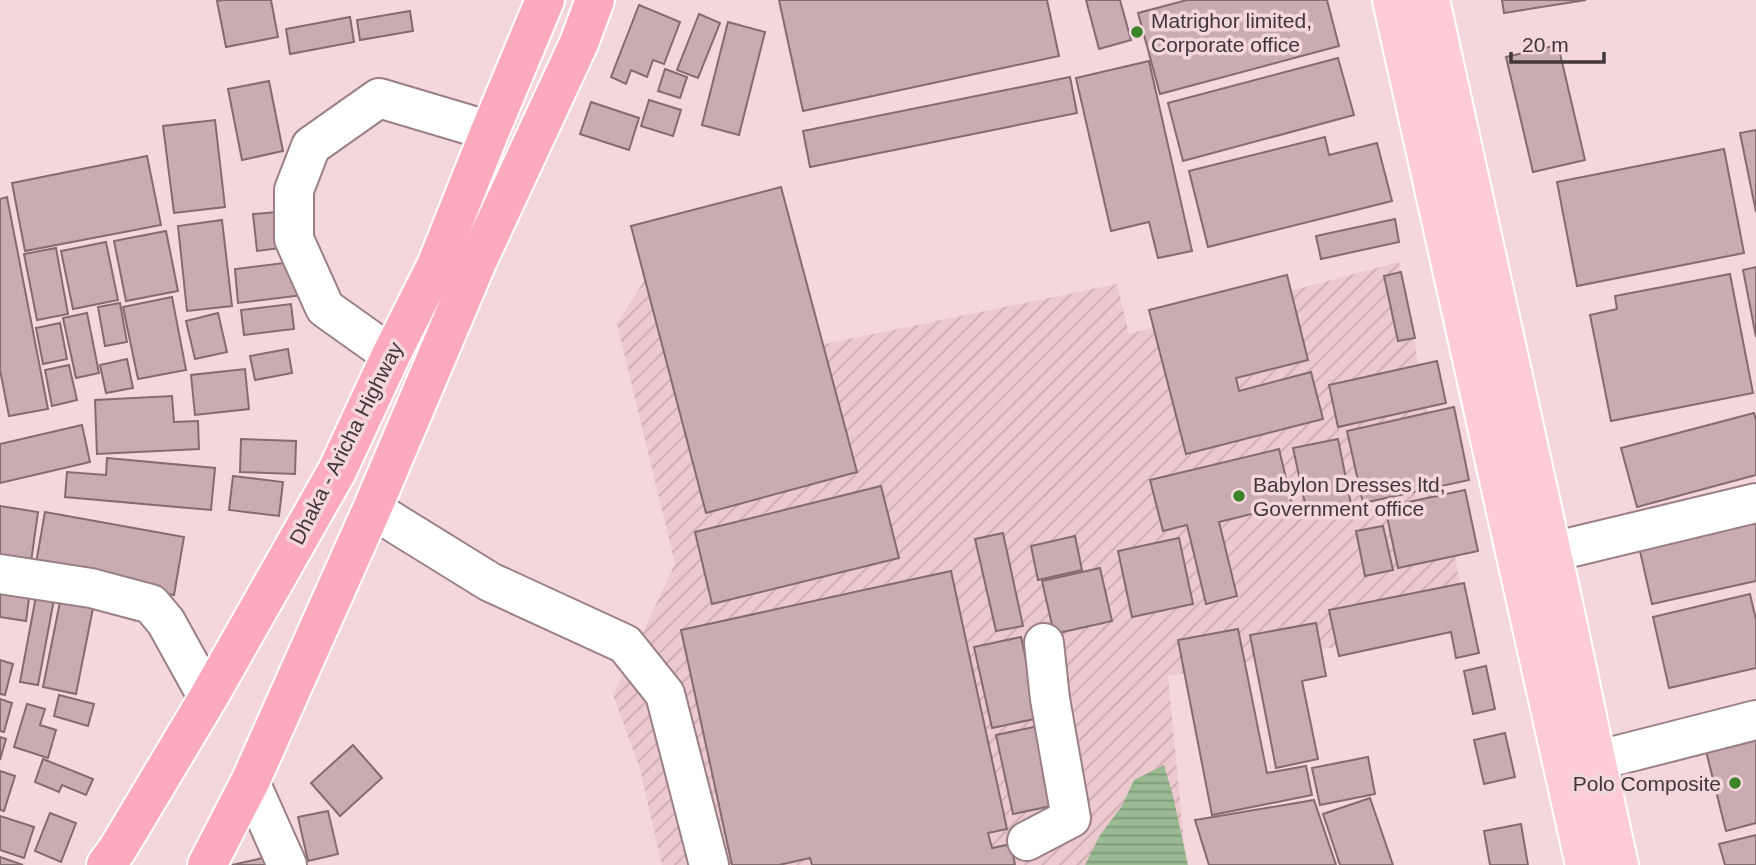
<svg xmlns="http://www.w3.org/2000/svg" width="1756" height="865" font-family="Helvetica,sans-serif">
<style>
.industrial{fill:url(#industrial-furrows)}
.water{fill:url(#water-rules)}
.building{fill:#c8acb1;stroke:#846b70;stroke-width:2}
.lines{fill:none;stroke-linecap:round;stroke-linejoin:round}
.minor-casing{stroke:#9a8085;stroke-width:42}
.major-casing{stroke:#fff;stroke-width:42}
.highway-casing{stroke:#fff;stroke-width:42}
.minor{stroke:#fff;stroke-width:38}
.major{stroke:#fdccd7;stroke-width:38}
.highway{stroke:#fcaabc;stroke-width:38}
.poi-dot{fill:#3c8328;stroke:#f4d7dc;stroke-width:2.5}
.labels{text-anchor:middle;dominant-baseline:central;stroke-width:7;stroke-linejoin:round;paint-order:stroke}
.poi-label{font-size:21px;fill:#423739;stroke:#f4d7dc;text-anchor:start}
.street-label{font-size:21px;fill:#423739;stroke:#f4d7dc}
</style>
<defs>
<pattern id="industrial-furrows" width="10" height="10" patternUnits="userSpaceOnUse" patternTransform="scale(1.75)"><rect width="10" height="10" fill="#ecc8cf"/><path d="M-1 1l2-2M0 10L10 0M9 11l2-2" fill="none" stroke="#ccacb2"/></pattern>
<pattern id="water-rules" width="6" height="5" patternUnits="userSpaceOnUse" patternTransform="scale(1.75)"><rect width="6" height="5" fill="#9aba92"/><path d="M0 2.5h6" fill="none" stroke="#7f9878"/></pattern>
</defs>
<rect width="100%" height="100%" fill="#f4d7dc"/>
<polygon class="industrial" points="664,249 810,347 1117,284 1129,334 1399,262 1468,624 1168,676 1186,863 1176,865 662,865 640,769 613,695 675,564 617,324"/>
<polygon class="water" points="1164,765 1173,796 1188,865 1085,865 1100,835 1122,806 1134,780"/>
<g class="building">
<polygon points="223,0 271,0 278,37 226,47 217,1"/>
<polygon points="779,0 1047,0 1059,56 803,111"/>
<polygon points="1086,0 1120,0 1131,40 1099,49"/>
<polygon points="1187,0 1327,0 1339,46 1160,94 1138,13"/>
<polygon points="1502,0 1586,0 1504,13"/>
<polygon points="639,5 680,22 664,64 653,60 647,77 631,70 626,84 611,77"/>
<polygon points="410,11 413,31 360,40 357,20"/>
<polygon points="699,14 720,23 698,78 677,70"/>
<polygon points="350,17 354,42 290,54 286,29"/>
<polygon points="728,22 765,32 739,135 702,125"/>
<polygon points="1558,45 1585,160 1533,172 1506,57"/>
<polygon points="1338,58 1354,115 1183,161 1168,103"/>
<polygon points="1149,61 1192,251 1158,258 1149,222 1111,231 1076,78"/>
<polygon points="665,69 687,77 680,98 658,91"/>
<polygon points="1070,77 1077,113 810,167 803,131"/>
<polygon points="269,81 283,151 242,160 228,89"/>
<polygon points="649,100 681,110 673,136 641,126"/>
<polygon points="591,102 639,118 629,150 580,134"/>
<polygon points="215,120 225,207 174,213 163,126"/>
<polygon points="1756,130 1756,212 1740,133"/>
<polygon points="1325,137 1329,155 1377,143 1392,201 1208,247 1189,171"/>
<polygon points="1724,149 1744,253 1577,286 1557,182"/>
<polygon points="147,156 161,225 25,251 12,183"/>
<polygon points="781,187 857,472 706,513 631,226"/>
<polygon points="7,197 48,409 9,416 0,370 0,199"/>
<polygon points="277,212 281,248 257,251 253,214"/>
<polygon points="1395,219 1399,242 1321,259 1316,236"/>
<polygon points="222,220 232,306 187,311 178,226"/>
<polygon points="166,231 178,291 126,301 114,241"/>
<polygon points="106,242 118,300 73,309 61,251"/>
<polygon points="56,248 68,314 37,320 24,254"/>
<polygon points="300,261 304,295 238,303 235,269"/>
<polygon points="1756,267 1756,337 1743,270"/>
<polygon points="1401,272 1415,338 1398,341 1384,276"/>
<polygon points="1730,274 1753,393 1611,421 1590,315 1617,309 1615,296"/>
<polygon points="1287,275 1308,360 1236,378 1239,391 1311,372 1323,419 1186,454 1149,310"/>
<polygon points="172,297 186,370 138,379 123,307"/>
<polygon points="120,303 127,342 105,346 98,307"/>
<polygon points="291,304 294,329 244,335 241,310"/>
<polygon points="87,313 99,373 76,378 63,318"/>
<polygon points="218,313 227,352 195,359 186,321"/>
<polygon points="60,323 67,359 43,364 36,328"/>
<polygon points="288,349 292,373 255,380 250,356"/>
<polygon points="127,359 133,388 106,393 100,365"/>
<polygon points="1437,361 1446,403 1338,427 1329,385"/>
<polygon points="69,365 77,400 52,406 45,370"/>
<polygon points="245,369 249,409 195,415 191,375"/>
<polygon points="172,396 174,422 198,421 199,449 97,454 95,400"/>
<polygon points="1454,407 1469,480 1363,503 1347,431"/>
<polygon points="1754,413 1756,420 1756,475 1637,507 1621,448"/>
<polygon points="82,425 90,462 0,483 0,444"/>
<polygon points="241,439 296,441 295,474 240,472"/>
<polygon points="1338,439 1351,504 1307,513 1293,448"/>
<polygon points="1279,449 1292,504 1219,522 1237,596 1206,604 1187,525 1163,531 1150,480"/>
<polygon points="107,458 215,468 211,510 65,497 67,472 106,475"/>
<polygon points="233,476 283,482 279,516 229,510"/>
<polygon points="881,486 899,558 712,604 695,532"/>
<polygon points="1465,490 1478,551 1398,568 1385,507"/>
<polygon points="0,506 38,512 30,569 0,565"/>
<polygon points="45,512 184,537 174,595 35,569"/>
<polygon points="1756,512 1756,581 1652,604 1637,538"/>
<polygon points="1383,526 1393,570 1365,576 1356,531"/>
<polygon points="1003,533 1023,626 996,631 975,539"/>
<polygon points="1075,536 1082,570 1038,580 1031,546"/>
<polygon points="1179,538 1193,604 1132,617 1118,551"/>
<polygon points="1100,568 1112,621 1054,634 1042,581"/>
<polygon points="951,571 1007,829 988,833 992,848 1011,844 1015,865 812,865 810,858 779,865 732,865 681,630"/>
<polygon points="1464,583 1479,653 1456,658 1451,632 1339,656 1329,610"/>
<polygon points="0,586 30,591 26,621 0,617"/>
<polygon points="37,591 55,594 38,685 20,682"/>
<polygon points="1750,594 1756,620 1756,668 1669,688 1653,617"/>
<polygon points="61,597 94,603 76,694 43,687"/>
<polygon points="1316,623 1326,676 1302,681 1318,759 1276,768 1250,635"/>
<polygon points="1238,629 1267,773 1306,766 1312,795 1212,815 1178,640"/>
<polygon points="1021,637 1039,718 992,728 974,647"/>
<polygon points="0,660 13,664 5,695 0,694"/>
<polygon points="1486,666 1495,709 1473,714 1464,671"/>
<polygon points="59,695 94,704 88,726 54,716"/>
<polygon points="0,699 12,703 4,732 0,731"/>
<polygon points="27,704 45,709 40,725 56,730 48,758 14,747"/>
<polygon points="1039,726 1056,805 1013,814 996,735"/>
<polygon points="1756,730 1756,823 1726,831 1704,743"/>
<polygon points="1505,733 1515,777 1484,784 1474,740"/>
<polygon points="0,737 6,739 0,760"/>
<polygon points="353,745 382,778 340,816 311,783"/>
<polygon points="1368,757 1375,794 1320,805 1312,768"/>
<polygon points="43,759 93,779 86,795 62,785 59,792 35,782"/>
<polygon points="0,771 15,776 4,811 0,810"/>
<polygon points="1370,798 1393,865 1340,865 1323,814"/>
<polygon points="1314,800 1336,865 1209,865 1195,820"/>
<polygon points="328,811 338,854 308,861 298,817"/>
<polygon points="50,813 76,823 61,862 35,851"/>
<polygon points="0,816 34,827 24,858 0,850"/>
<polygon points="1521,824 1528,865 1490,865 1484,831"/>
<polygon points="1756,835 1756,865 1725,865 1719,844"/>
<polygon points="271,856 273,865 232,865"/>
<polygon points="0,857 23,865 0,865"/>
</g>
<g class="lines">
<defs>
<g id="minor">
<polyline points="391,355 325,308 294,239 294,190 311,146 379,98 490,131"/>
<polyline points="372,509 490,582 625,644 665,694 709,865"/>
<polyline points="1552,552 1756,503"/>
<polyline points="0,574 91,588 151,604 166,622 208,698"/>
<polyline points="1595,761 1756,720"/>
<polyline points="250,782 287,865"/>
<polyline points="1027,841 1071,818 1050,699 1044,643"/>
</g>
<g id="major">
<polyline points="1392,0 1585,865"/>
<path d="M1430,0c39,183 80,366 121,549 24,105 44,211 68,316"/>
</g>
<g id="highway">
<polyline points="106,865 117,850 208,698 337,471 391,355 436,266 490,131 545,0"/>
<polyline points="207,865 250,782 372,509 477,262 579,43 595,0"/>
</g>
</defs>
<use href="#minor" class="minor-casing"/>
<use href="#major" class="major-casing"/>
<use href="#highway" class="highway-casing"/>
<use href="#minor" class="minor"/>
<use href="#major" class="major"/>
<use href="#highway" class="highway"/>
</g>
<g class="poi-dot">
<circle cx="1137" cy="32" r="7"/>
<circle cx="1239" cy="496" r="7"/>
<circle cx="1735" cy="783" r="7"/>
</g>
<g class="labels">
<g class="poi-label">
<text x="1151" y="20">Matrighor limited,<tspan x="1151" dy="24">Corporate office</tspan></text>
<text x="1253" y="484">Babylon Dresses ltd,<tspan x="1253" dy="24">Government office</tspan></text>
<text x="1721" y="783" text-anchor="end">Polo Composite</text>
</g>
<g class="street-label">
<text transform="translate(346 443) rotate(-63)">Dhaka - Aricha Highway</text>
</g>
</g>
<path d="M1511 52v10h93v-10" fill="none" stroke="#423739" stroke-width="3.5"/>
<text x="1522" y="52" font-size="21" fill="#423739" stroke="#f4d7dc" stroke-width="5" paint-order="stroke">20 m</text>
</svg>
